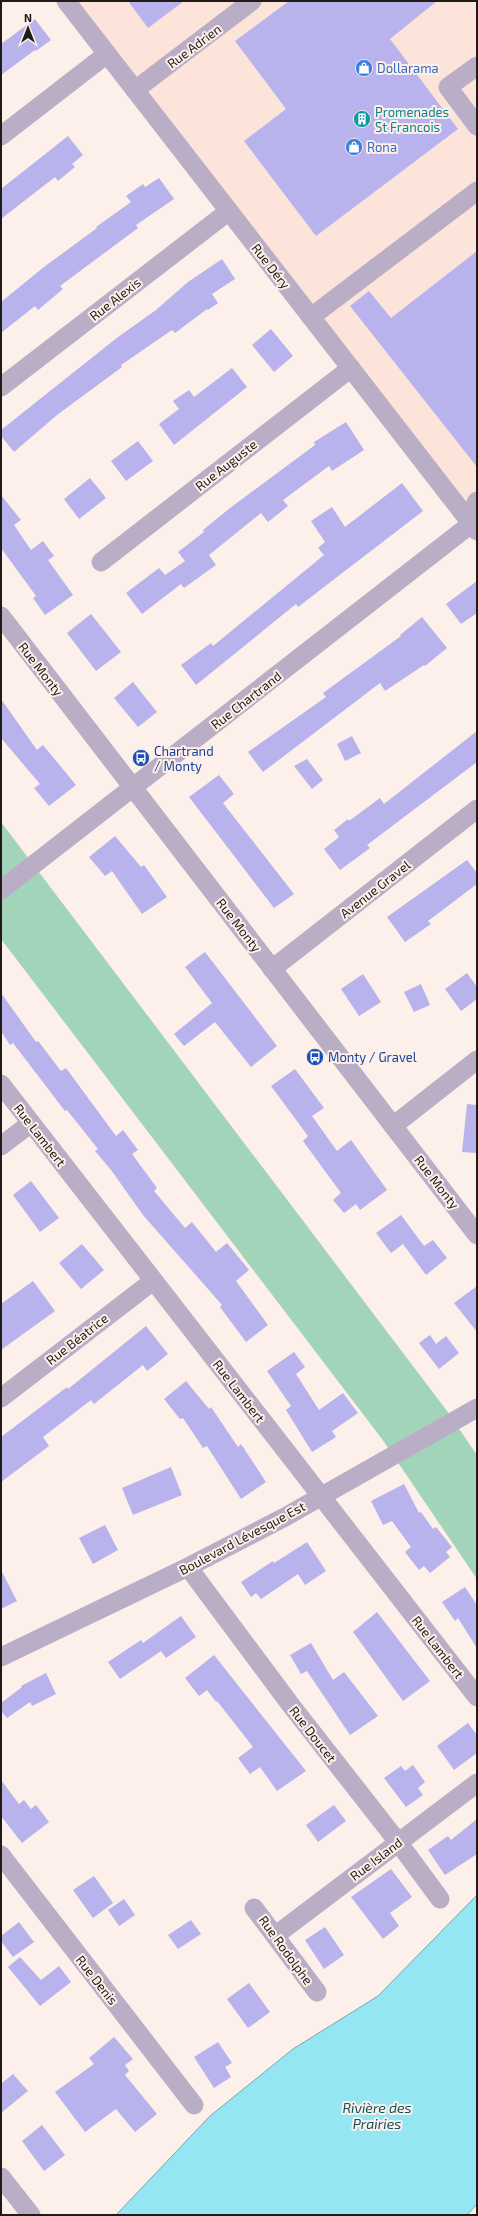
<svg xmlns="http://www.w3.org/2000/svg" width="478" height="2216" font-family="'Exo 2',sans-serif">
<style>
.built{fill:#fde4da}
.green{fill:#a2d4b9}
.water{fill:#94e6f3;stroke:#72a9b1}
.building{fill:#b8b3ed}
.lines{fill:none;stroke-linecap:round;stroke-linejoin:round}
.minor{stroke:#baaec6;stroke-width:19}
.labels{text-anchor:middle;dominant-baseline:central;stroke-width:4;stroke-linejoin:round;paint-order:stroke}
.street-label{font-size:13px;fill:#211b18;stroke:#fdefe9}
.shop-label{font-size:13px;fill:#366cbe;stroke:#fdefe9;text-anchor:start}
.culture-label{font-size:13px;fill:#0d838f;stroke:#fdefe9;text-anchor:start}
.transit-label{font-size:13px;fill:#164399;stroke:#fdefe9;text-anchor:start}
.water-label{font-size:14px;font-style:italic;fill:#09535d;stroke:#fdefe9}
</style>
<rect width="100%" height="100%" fill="#fdefe9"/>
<polygon class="built" points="74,1 477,1 477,490 463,503"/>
<polygon class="green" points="1,822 447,1411 477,1455 477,1579 382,1439 1,939"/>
<polygon class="water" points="477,1895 477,2204 467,2215 116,2215 210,2116 293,2049 378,1996"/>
<g class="building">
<polygon points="128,1 184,1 148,28"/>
<polygon points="289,1 437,1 390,39 458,129 316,236 244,141 286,109 235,41"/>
<polygon points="35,19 51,40 36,51 35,50 1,75 1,44"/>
<polygon points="68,136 83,155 72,164 75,167 58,181 55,177 1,219 1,189"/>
<polygon points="159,178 174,199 136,225 138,228 60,286 63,289 38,310 35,306 1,333 1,302 44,267 97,228 96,227 131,202 126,196 143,184 145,187"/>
<polygon points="477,251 477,467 350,306 369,291 391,318"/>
<polygon points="222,259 235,279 212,294 218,303 208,310 207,309 175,333 172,330 121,365 122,367 57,415 14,452 1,436 1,430 118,337 156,310 188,282"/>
<polygon points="271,329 293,356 274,372 252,345"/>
<polygon points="232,368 247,387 174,445 159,424 179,409 173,401 189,390 194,397"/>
<polygon points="346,422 364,450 332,471 329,466 283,500 288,506 268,522 261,513 209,555 216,565 184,588 181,584 142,614 126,593 159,568 165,575 185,561 178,552 204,532 203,530 230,508 315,445 314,442"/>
<polygon points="138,441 153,461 126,481 111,461"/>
<polygon points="90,478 106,498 79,519 64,499"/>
<polygon points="402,483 423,511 298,607 296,604 196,685 181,665 211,643 213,646 324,555 318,548 325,542 311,521 332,507 345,527"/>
<polygon points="1,495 21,520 14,525 31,550 43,541 54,556 48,560 73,595 45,615 33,598 36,596 1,548"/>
<polygon points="477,581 477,613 461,624 446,604"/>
<polygon points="91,614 121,652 96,671 67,633"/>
<polygon points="422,617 447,648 425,666 424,665 385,691 380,683 263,772 248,752 326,697 323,693 401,636 400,635"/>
<polygon points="133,682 157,712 138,727 114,698"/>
<polygon points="1,699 37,750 43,745 76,785 49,806 34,788 40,784 1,738"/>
<polygon points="477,731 477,762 367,845 370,848 340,870 324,849 339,837 334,830 348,819 349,821 380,798 384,804"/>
<polygon points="352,736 361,753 345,761 337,744"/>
<polygon points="307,759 323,780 312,789 294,766"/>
<polygon points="219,775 234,794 223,803 294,894 274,908 189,797"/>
<polygon points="115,836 141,867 144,865 167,897 142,914 112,871 105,876 89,857"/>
<polygon points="467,860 477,873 477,884 428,921 431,924 405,942 387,917"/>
<polygon points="205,952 277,1046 251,1067 215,1022 184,1046 174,1034 212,1003 185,967"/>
<polygon points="467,973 477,987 477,999 461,1011 445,989"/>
<polygon points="363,974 381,1002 359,1016 341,989"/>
<polygon points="421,984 430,1005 414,1012 404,992"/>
<polygon points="1,993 36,1042 38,1041 61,1071 66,1068 116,1136 123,1130 138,1150 132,1154 157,1188 154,1191 185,1228 192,1222 216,1252 227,1243 249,1270 236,1281 268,1325 246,1342 220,1307 222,1305 143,1215 111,1170 95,1151 98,1149 67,1110 65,1111 13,1043 10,1045 1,1031"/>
<polygon points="295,1069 324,1108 312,1116 337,1151 351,1140 387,1190 360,1210 356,1204 344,1213 333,1200 341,1193 303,1141 308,1136 271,1086"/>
<polygon points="467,1104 477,1105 477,1153 462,1152"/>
<polygon points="31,1181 59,1218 40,1232 13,1195"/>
<polygon points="401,1215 424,1246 433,1240 447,1258 426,1275 403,1244 391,1253 376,1233"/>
<polygon points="82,1244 104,1270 81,1289 59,1263"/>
<polygon points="33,1281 55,1311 1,1350 1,1304"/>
<polygon points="477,1286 477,1332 454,1303"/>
<polygon points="146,1326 168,1354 147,1371 143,1365 94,1404 91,1400 43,1437 49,1446 1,1482 1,1437 67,1387 68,1389"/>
<polygon points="430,1335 436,1344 446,1336 459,1353 439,1369 419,1343"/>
<polygon points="294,1352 305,1367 296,1374 319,1410 343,1393 358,1413 332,1431 336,1437 312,1452 286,1410 291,1406 267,1371"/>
<polygon points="186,1381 209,1409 211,1407 238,1447 241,1444 266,1482 241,1499 207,1446 203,1448 183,1418 180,1419 164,1399"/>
<polygon points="171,1467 182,1495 133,1515 122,1488"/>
<polygon points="404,1484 419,1513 421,1512 433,1529 436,1527 452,1547 446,1552 450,1557 430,1573 424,1566 419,1570 405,1552 411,1547 392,1521 383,1525 371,1501"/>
<polygon points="105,1525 118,1550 93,1564 79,1538"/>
<polygon points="307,1542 326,1571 305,1585 298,1574 261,1599 256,1593 251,1597 241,1582 273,1561 274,1563"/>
<polygon points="1,1570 17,1601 1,1609"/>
<polygon points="465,1587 477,1605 477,1648 458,1618 455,1621 442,1602"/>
<polygon points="377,1612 430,1681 403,1701 353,1632"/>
<polygon points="181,1616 196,1637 166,1658 161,1651 120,1679 108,1662 141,1640 143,1643"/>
<polygon points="311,1643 333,1680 344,1672 378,1716 350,1735 307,1671 301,1674 290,1655"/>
<polygon points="214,1655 306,1771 277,1791 260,1767 250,1774 238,1758 253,1747 217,1701 216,1702 207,1690 199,1696 185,1678"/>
<polygon points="46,1673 56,1694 32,1706 30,1702 7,1718 1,1711 1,1703 22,1687 21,1686"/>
<polygon points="468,1723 477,1735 477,1753 454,1770 437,1746"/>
<polygon points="413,1765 425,1782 418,1788 423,1795 406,1807 384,1778 401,1766 405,1771"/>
<polygon points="1,1780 19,1804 24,1800 31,1809 36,1805 49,1822 22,1843 1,1816"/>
<polygon points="334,1805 346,1821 318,1842 306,1825"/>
<polygon points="477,1819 477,1854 445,1875 428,1850 448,1836 451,1840"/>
<polygon points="391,1869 412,1897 390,1913 399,1926 383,1939 351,1897"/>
<polygon points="94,1876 113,1903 93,1918 73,1890"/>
<polygon points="124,1899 135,1915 119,1926 108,1910"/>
<polygon points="191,1920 201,1934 178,1949 168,1935"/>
<polygon points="19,1922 34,1942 13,1957 1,1941 1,1936"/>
<polygon points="325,1927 344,1955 324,1969 305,1940"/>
<polygon points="20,1957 41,1980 59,1966 71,1982 40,2006 8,1967"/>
<polygon points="249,1983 270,2012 248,2028 227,1999"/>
<polygon points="114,2037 133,2059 125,2065 129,2071 125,2075 157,2114 135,2132 116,2109 85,2132 55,2092 94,2064 89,2058"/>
<polygon points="218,2042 232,2063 225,2067 231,2077 214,2088 194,2057"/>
<polygon points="13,2074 28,2091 1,2113 1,2084"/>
<polygon points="42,2125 65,2155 44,2171 22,2141"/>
</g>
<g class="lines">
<g class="minor">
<polyline points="66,1 477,531"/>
<polyline points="477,66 448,87 477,126"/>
<polyline points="135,90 252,1"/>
<polyline points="1,136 107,54"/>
<polyline points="311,317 477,191"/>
<polyline points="1,387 229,211"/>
<polyline points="101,562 351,368"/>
<polyline points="1,616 477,1235"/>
<polyline points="1,890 471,524 472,511 477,501"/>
<polyline points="272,969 477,809"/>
<polyline points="1,1084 477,1697"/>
<polyline points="393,1126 477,1060"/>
<polyline points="1,1146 31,1123"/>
<polyline points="1,1398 153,1281"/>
<polyline points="188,1567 290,1704 398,1842 440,1899"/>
<polyline points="1,1657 188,1567 285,1517 477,1408"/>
<polyline points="1,1855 194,2105"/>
<polyline points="254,1908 317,1992"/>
<polyline points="276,1935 477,1783"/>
<polyline points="1,2177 31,2215"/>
</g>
</g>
<defs>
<symbol id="shop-disc" viewBox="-11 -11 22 22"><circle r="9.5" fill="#3f7fe0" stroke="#fdefe9"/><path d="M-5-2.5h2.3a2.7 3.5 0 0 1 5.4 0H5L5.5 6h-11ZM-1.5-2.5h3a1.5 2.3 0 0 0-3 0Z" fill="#fff"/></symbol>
<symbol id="building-disc" viewBox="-11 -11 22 22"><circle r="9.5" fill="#0f9aa8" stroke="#fdefe9"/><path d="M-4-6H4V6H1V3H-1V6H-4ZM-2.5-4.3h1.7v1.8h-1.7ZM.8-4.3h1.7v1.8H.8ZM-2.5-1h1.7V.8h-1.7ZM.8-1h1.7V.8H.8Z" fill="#fff"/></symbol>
<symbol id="bus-disc" viewBox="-11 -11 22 22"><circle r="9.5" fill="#1a4fb4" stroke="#fdefe9"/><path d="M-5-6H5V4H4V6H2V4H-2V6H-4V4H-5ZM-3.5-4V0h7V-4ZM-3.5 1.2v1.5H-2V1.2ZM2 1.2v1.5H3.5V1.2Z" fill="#fff"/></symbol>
</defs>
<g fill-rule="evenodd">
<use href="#shop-disc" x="354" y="58" width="20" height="20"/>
<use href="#building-disc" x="352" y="109" width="20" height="20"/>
<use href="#shop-disc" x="344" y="137" width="20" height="20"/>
<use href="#bus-disc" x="131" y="748" width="20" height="20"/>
<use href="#bus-disc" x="305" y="1047" width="20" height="20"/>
</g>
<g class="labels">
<g class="street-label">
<text transform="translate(194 46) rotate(-37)">Rue Adrien</text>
<text transform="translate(271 266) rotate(52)">Rue Déry</text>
<text transform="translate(115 299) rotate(-38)">Rue Alexis</text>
<text transform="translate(226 465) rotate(-38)">Rue Auguste</text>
<text transform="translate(41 669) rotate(52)">Rue Monty</text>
<text transform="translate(246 700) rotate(-38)">Rue Chartrand</text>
<text transform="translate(375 889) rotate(-38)">Avenue Gravel</text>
<text transform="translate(239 925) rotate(52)">Rue Monty</text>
<text transform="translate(40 1135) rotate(52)">Rue Lambert</text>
<text transform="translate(437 1182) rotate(52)">Rue Monty</text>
<text transform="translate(77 1339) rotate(-38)">Rue Béatrice</text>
<text transform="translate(239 1391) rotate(52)">Rue Lambert</text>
<text transform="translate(242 1538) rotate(-28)">Boulevard Lévesque Est</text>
<text transform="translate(438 1647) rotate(52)">Rue Lambert</text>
<text transform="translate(313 1734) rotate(52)">Rue Doucet</text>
<text transform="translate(376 1859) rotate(-37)">Rue Island</text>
<text transform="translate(286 1950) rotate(54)">Rue Rodolphe</text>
<text transform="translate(97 1980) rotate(52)">Rue Denis</text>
</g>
<g class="shop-label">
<text x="377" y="68">Dollarama</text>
<text x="367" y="147">Rona</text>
</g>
<g class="culture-label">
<text x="375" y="112">Promenades<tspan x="375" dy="15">St Francois</tspan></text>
</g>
<g class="transit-label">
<text x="154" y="751">Chartrand<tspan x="154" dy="15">/ Monty</tspan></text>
<text x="328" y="1057">Monty / Gravel</text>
</g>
<g class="water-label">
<text x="377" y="2107">Rivière des<tspan x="377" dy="16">Prairies</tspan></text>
</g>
</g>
<rect width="478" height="2216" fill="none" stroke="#211b18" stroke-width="4"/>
<g transform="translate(28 28)" stroke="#fdefe9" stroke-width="3" paint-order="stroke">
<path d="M0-3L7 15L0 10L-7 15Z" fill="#211b18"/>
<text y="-6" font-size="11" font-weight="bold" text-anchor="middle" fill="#211b18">N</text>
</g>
</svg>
